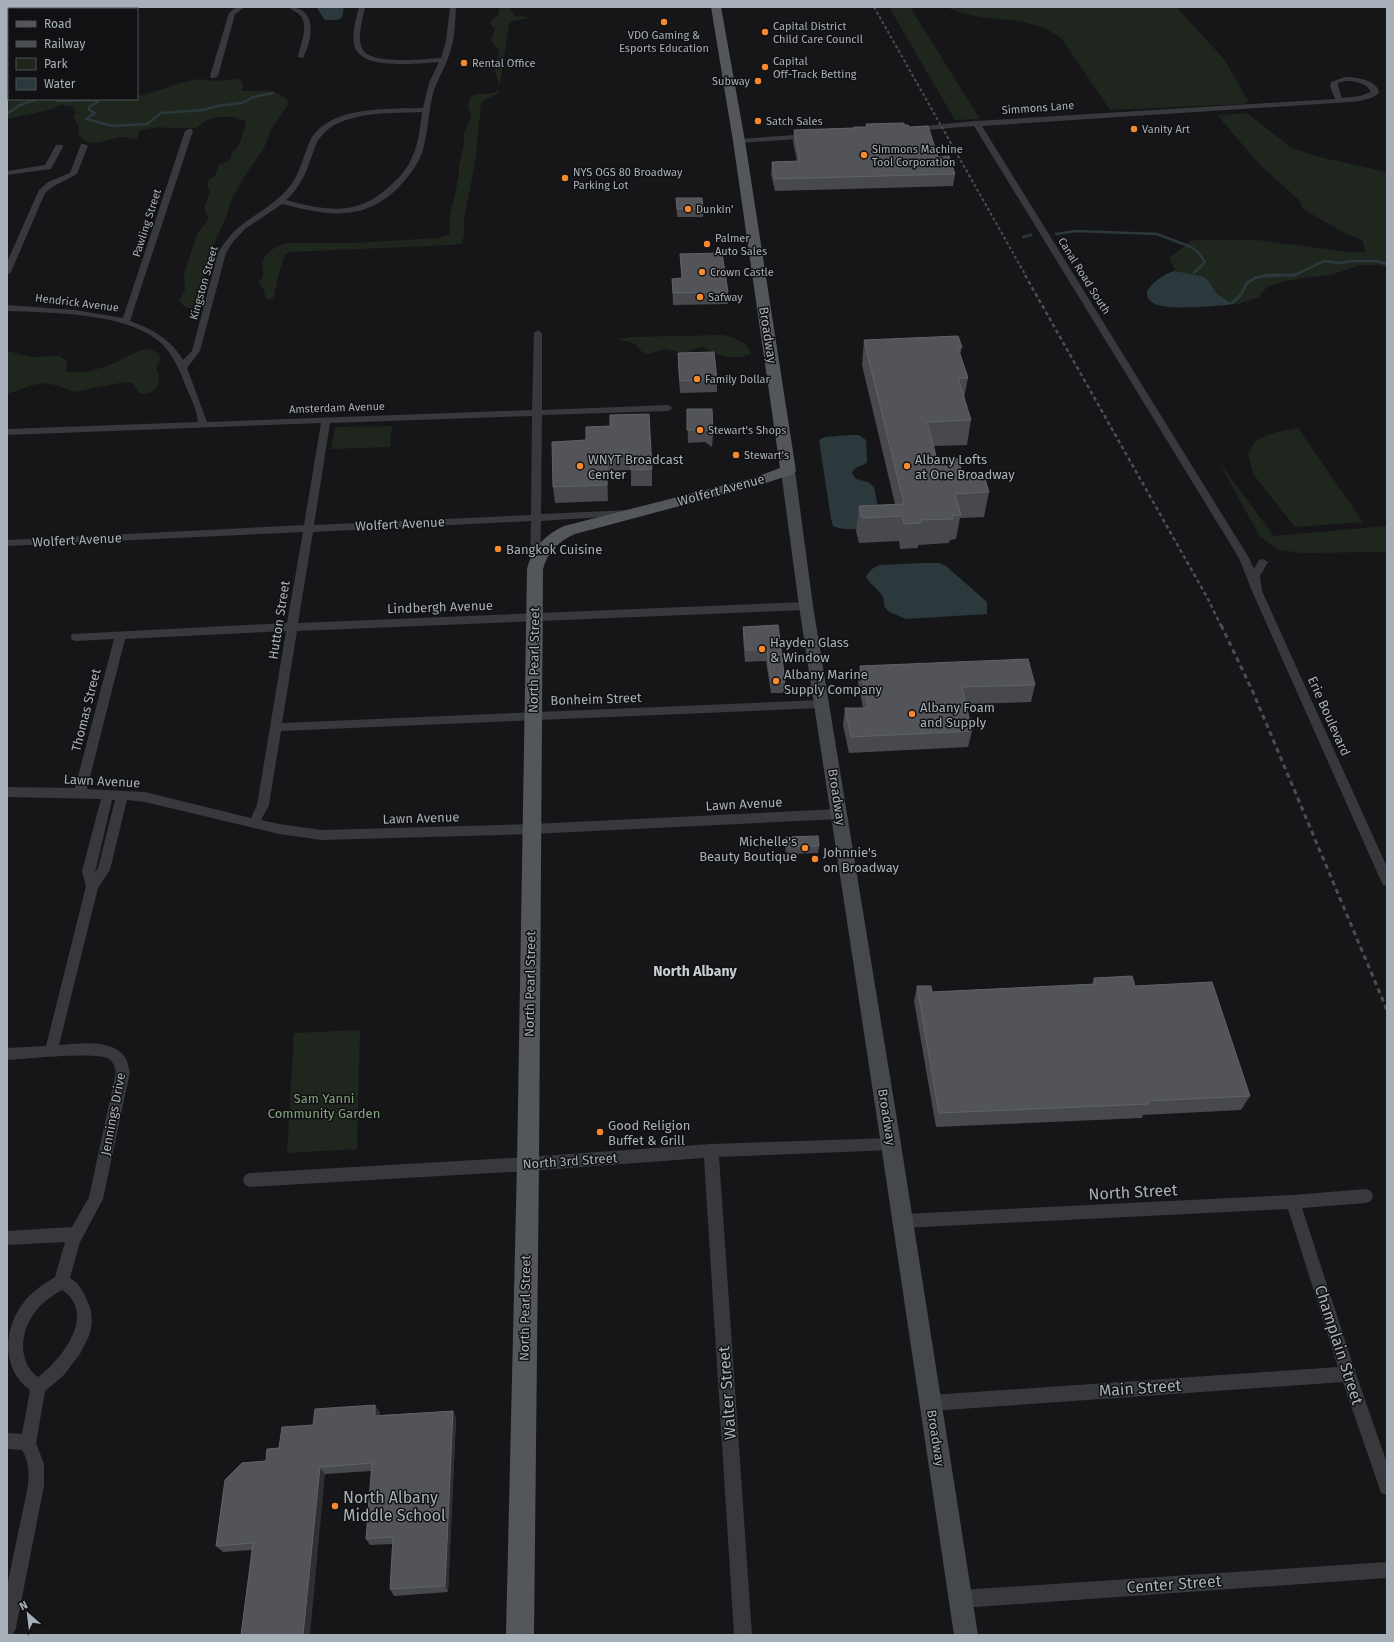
<svg xmlns="http://www.w3.org/2000/svg" width="1394" height="1642" font-family="'Fira Sans',sans-serif">
<style>
.green{fill:#1e261e}
.water{fill:#2b383c}
.lines{fill:none;stroke-linecap:round;stroke-linejoin:round}
.stream-far1{stroke:#2b383c;stroke-width:2.5}
.stream{stroke:#2b383c;stroke-width:3}
.street{fill:#37393d;fill-rule:evenodd}
.secondary{fill:#45484d;fill-rule:evenodd}
.primary{fill:#53575c;fill-rule:evenodd}
.rail-far2{stroke:#4a4d52;stroke-width:2;stroke-dasharray:3 2.5;stroke-linecap:butt}
.rail-far1{stroke:#4a4d52;stroke-width:2.5;stroke-dasharray:4 3;stroke-linecap:butt}
.rail{stroke:#4a4d52;stroke-width:3;stroke-dasharray:5 4;stroke-linecap:butt}
.wall{fill:#47494d}
.shaded-wall{fill:#2f3033}
.building{fill:#525459;stroke:#5f6268}
.poi-dot{fill:#f8892d;stroke:#111113;stroke-width:1.5}
.labels{text-anchor:middle;dominant-baseline:central;stroke-width:3;stroke-linejoin:round;paint-order:stroke}
.far-poi-label{font-size:11px;fill:#a7b0b8;stroke:#111113;text-anchor:start}
.far-street-label{font-size:11px;fill:#a7b0b8;stroke:#111113}
.street-label{font-size:13px;fill:#a7b0b8;stroke:#111113}
.poi-label{font-size:13px;fill:#a7b0b8;stroke:#111113;text-anchor:start}
.park-label{font-size:13px;fill:#84a47e;stroke:#111113}
.neighbourhood-label{font-size:14px;font-weight:bold;fill:#c8ced4;stroke:#111113}
.near-street-label{font-size:16px;fill:#a7b0b8;stroke:#111113}
.near-poi-label{font-size:16px;fill:#a7b0b8;stroke:#111113;text-anchor:start}
</style>
<rect width="100%" height="100%" fill="#161618"/>
<g class="green">
<polygon points="500,7 508,7 515,16 533,17 513,21 509,24 500,84 498,82 495,70 499,50 491,41 495,29 489,22 498,15"/>
<polygon points="889,7 910,7 980,119 955,120"/>
<path d="M946,7h230l48,52 25,43 -6,2 -133,6 -48,-71c-35,-28 -78,-13 -116,-32z"/>
<path d="M200,79l14,2 26,-2 3,6 -1,6c21,1 28,-5 46,9l-1,7 -6,7 -10,16 -7,18 -20,29 -14,26 -3,12 -14,31 -17,62c-7,1 -13,-1 -17,-7l6,-11 -1,-16 13,-40 12,-15 -5,-12 6,-14 -3,-10 3,-5 5,-2 4,-11 11,-5 2,-8 5,-4 4,-8 5,-19c-12,-5 -29,-6 -40,0 -4,2 -7,6 -10,7 -20,2 -38,-4 -57,3l-2,8c-5,0 -10,-2 -16,-2 -17,2 -31,14 -43,-4l1,-7 -6,-9 3,-4 -3,-6 -12,-2 -12,5 -42,9v-25l2,-1v6h128v-3c22,-3 41,-15 63,-17z"/>
<path d="M497,91h3c-5,7 -15,5 -19,13l-5,52 -12,64v14l-2,9 -10,2 -162,7 -5,2 -7,23 -4,20 -4,3 -4,-1 -3,-11 -5,-6 5,-5c0,-5 -1,-12 0,-16 2,-9 17,-17 25,-18h62l89,-5 11,-4v-18l9,-41v-9l5,-22v-10l7,-17 -3,-12 3,-9c9,-4 18,0 26,-5z"/>
<polygon points="1247,113 1292,148 1319,157 1387,172 1387,267 1376,265 1360,265 1334,274 1284,281 1267,287 1259,297 1238,304 1231,303 1230,301 1217,295 1207,279 1202,276 1175,271 1169,258 1192,240 1257,240 1348,252 1365,252 1363,241 1341,231 1303,209 1299,200 1261,166 1217,115"/>
<path d="M722,335c12,3 25,5 29,19l-9,3h-17l-24,-10 -18,6 -19,-4 -15,5 -7,-2 -7,-8 -16,-5 11,-2z"/>
<path d="M147,349c7,1 11,3 14,9l-5,10c1,4 4,8 3,13 -1,10 -11,14 -20,12l-7,-10 -7,-1 -51,10 -15,-6 -14,-3 -12,2 -26,9v-43l24,6 29,-1 7,5 -1,10c15,4 32,-2 46,-7 12,-5 22,-13 35,-15z"/>
<polygon points="392,426 390,447 331,449 335,427"/>
<polygon points="1298,428 1363,522 1295,527 1253,474 1248,453 1255,441 1273,433"/>
<polygon points="1219,462 1274,536 1387,526 1387,552 1303,553 1278,550 1260,537"/>
<polygon points="360,1030 357,1149 287,1153 294,1033"/>
</g>
<g class="water">
<polygon points="317,7 344,7 342,18 337,20 325,20 318,10"/>
<path d="M1175,271l27,5 5,3 10,15 15,9 -4,2c-18,1 -60,6 -75,-2 -5,-3 -6,-6 -6,-11 4,-9 18,-19 28,-21z"/>
<path d="M851,435h8l7,5 1,22 -2,2 -10,4 -3,5 4,6 12,3 6,5 7,35c-12,7 -35,10 -48,4l-2,-7 -12,-79 6,-3z"/>
<path d="M922,563h17l7,3 41,36v12l-81,5 -17,-7 -5,-6c3,-12 -12,-19 -18,-29 4,-7 7,-10 15,-12z"/>
</g>
<g class="lines">
<g class="stream-far1">
<polyline points="51,99 59,101 97,100 98,102 89,107 89,110 95,113 86,119 113,126 147,124 161,113 204,110 217,106 242,103 253,97 273,93"/>
<polyline points="7,114 18,106 37,99"/>
<polyline points="1056,234 1076,231 1157,234 1191,247 1199,253 1205,262 1194,273"/>
<polyline points="1023,237 1031,235"/>
<polyline points="1265,276 1279,276"/>
<polyline points="1288,276 1295,275 1324,261 1339,263 1351,261 1376,261 1387,264"/>
</g>
<polyline class="stream" points="1232,303 1240,296 1247,283 1255,278 1268,275 1296,275"/>
<g class="street">
<polygon points="33,7 40,7 38,9 31,9"/>
<rect x="58" y="7" width="6" height="2"/>
<polygon points="103,7 109,7 108,9 102,9"/>
<polygon points="236,7 245,7 235,14 218,76 214,78 211,78 210,76 229,13"/>
<path d="M288,7c30,0 25,32 15,51l-5,-1c2,-11 11,-30 3,-41 -4,-4 -9,-6 -13,-9z"/>
<path d="M359,7h6c-2,12 -9,31 -2,43 9,15 62,9 78,8l5,-17 4,-34h6c-1,15 -1,31 -6,45 -4,15 -13,27 -17,42 -5,19 -5,40 -11,59 -5,14 -15,25 -24,35 -36,35 -72,27 -116,16l-37,25 -13,14 -6,10 -26,98 -13,17 20,54 325,-12 2,-77 4,-3 4,3v77l126,-5 5,3 -5,3 -126,4 -1,99 89,-4 4,1 1,2 -1,2 -93,6 -1,45 -5,3 -5,-3 1,-45 -218,11 -15,91 508,-21 4,1 1,3 -1,3 -4,1 -509,21 -15,92 539,-23 4,1 2,3 -2,3 -4,1 -540,23 -12,74 -8,15 18,4 43,6 210,-6 307,-15 4,2 2,3 -2,3 -4,2 -307,15 -210,6 -43,-6 -134,-32 -18,-2 -17,70 -12,18 -39,157c20,-1 52,-7 66,12 3,4 3,10 5,15l-27,127 -23,43 -10,36 7,5 7,10 7,17 1,13 -3,13 -9,18 -17,22 -18,15 -9,52 8,21v22l-28,142 -3,6 -6,1v-49l21,-100c1,-13 1,-25 -6,-36l-15,-1v-16l15,1 8,-44c-29,-20 -27,-62 -6,-88 8,-10 19,-18 31,-25l10,-35 -58,3v-14l65,-4 17,-30 27,-125c-1,-5 -3,-10 -7,-13 -13,-8 -83,0 -102,1v-12l39,-2 40,-160 -4,-15 19,-72 -94,-2v-10l68,1 39,-149 -38,2 -4,-1 -1,-3 1,-3 215,-11 16,-91 -296,14v-6l297,-15 17,-102 -314,12v-6l191,-7c-1,-12 -7,-24 -12,-35 -6,-16 -12,-31 -25,-44 -34,-31 -110,-30 -154,-32v-6l68,5 48,8 62,-187 4,-2h3l1,2 -63,190c22,8 42,19 53,39l9,-9 26,-98c19,-33 40,-35 65,-59 15,-14 19,-33 26,-51 17,-38 80,-34 114,-35l6,-25 10,-21c-19,1 -72,8 -83,-12 -6,-13 0,-30 3,-43zM422,112c-2,15 -3,31 -10,45 -4,11 -12,20 -20,27 -34,33 -64,27 -106,16 17,-15 22,-33 29,-53 15,-38 74,-33 107,-35zM532,416l-1,99 -217,10 16,-102zM286,631l-29,174 -6,13 -106,-26 -58,-3 38,-150zM112,800h3l-17,68 -3,5zM62,1290c36,24 -1,70 -24,87 -20,-14 -18,-44 -5,-62 7,-11 18,-19 29,-25z"/>
<rect x="7" y="18" width="2" height="5"/>
<path d="M1345,77c11,0 33,3 34,16 -10,9 -31,9 -44,10l-353,23 267,432 5,11 5,-9 4,-1 5,3 -8,14 2,15 125,276v19l-4,-1 -2,-4 -129,-290 -13,-33 -265,-432 -61,5 -4,-2 4,-2 63,-6 359,-22 -5,-13 1,-4zM1345,81c10,0 22,2 26,11l-11,4 -18,2 -4,-12v-3z"/>
<rect x="7" y="80" width="2" height="4"/>
<polygon points="809,134 812,134 812,138 739,143 735,141 739,139"/>
<polygon points="81,144 84,144 88,146 77,174 54,186 45,193 11,272 7,275 7,262 39,190 48,182 70,173"/>
<polygon points="56,145 62,145 63,147 51,169 7,175 7,171 45,165"/>
<polygon points="891,1138 896,1139 898,1144 896,1149 891,1150 719,1157 752,1635 734,1635 704,1158 528,1171 250,1187 245,1185 243,1180 245,1175 250,1173 528,1157 711,1144"/>
<polygon points="1366,1189 1371,1191 1373,1196 1371,1201 1366,1203 1302,1208 1356,1374 1387,1463 1387,1495 1381,1493 1379,1487 1343,1382 931,1411 925,1409 923,1403 925,1397 931,1395 1338,1367 1288,1209 903,1228 898,1226 896,1221 898,1216 903,1214 1293,1195"/>
<polygon points="1387,1562 1387,1578 961,1608 955,1605 952,1599 955,1593 961,1590"/>
</g>
<polygon class="secondary" points="788,467 793,468 795,471 813,606 900,1138 978,1635 954,1635 880,1138 799,606 781,471 783,468"/>
<path class="primary" d="M711,7h10l24,134 51,330 -3,3 -27,9 -191,51c-16,7 -27,17 -32,35l-4,595 -5,471h-28l11,-471 10,-595c5,-21 18,-34 37,-43l192,-49 24,-9 -47,-327z"/>
<polyline class="rail-far2" points="874,7 1026,276"/>
<polyline class="rail-far1" points="1025,275 1208,599 1221,626"/>
<polyline class="rail" points="1221,625 1253,692 1387,1010"/>
</g>
<g class="wall">
<polygon points="866,124 904,125 909,127 955,174 953,186 775,191 771,174 772,162 797,161 793,142 794,130 853,128 854,127 866,127"/>
<polygon points="676,198 703,209 703,217 677,217"/>
<polygon points="680,254 728,292 728,304 673,305 672,279 682,278"/>
<polygon points="864,340 962,347 960,355 968,378 964,398 971,420 967,445 934,446 937,460 963,476 973,479 989,492 984,517 960,518 956,539 950,540 949,543 918,545 918,548 900,549 899,541 859,543 856,531 859,506 895,504 862,365"/>
<polygon points="678,353 717,379 717,392 680,393 678,366"/>
<polygon points="687,409 713,435 712,447 705,442 688,443"/>
<polygon points="610,426 652,469 652,486 631,486 631,470 607,471 608,501 555,503 553,487"/>
<polygon points="778,625 785,682 784,693 771,693 766,661 745,662 743,638 743,627"/>
<polygon points="860,666 1035,685 1031,702 966,704 972,731 968,747 849,753 843,725 845,708 863,708 858,682"/>
<polygon points="786,837 819,846 818,853 786,854 785,844"/>
<polygon points="1094,978 1135,986 1250,1096 1241,1110 1143,1115 1142,1118 936,1127 914,1001 917,986 932,992 1092,984"/>
<polygon points="375,1405 380,1413 379,1415 453,1411 456,1419 448,1592 394,1596 390,1589 393,1544 370,1545 366,1539 371,1471 325,1474 252,1550 223,1552 216,1546 266,1461 279,1448"/>
</g>
<g class="shaded-wall">
<polygon points="606,454 607,471 608,501 607,485"/>
<polygon points="375,1405 380,1413 379,1424 375,1416"/>
<polygon points="453,1411 456,1419 448,1592 445,1586"/>
<polygon points="320,1467 325,1474 310,1635 303,1635"/>
</g>
<g class="building">
<polygon points="904,123 904,125 908,125 909,127 928,126 938,157 949,156 955,174 775,179 772,162 800,161 794,130 854,128 854,127 867,127 866,124"/>
<polygon points="676,198 702,198 703,209 677,209"/>
<polygon points="722,253 728,292 673,293 672,279 682,278 680,254"/>
<polygon points="958,336 962,347 958,348 968,378 958,378 971,420 927,422 937,460 958,459 963,476 972,476 973,479 985,479 989,492 955,494 961,515 952,515 953,519 921,520 921,523 904,524 902,516 862,518 859,506 904,504 864,340"/>
<polygon points="714,352 717,379 680,381 678,353"/>
<polygon points="687,409 712,409 713,435 705,430 687,430"/>
<polygon points="649,414 652,469 631,470 630,453 606,454 607,485 553,487 552,442 586,440 586,427 610,426 610,415"/>
<polygon points="778,625 785,682 771,682 767,650 746,650 743,627"/>
<polygon points="1028,659 1035,685 962,687 972,731 851,737 845,708 868,708 860,666"/>
<polygon points="818,836 819,846 787,847 786,837"/>
<polygon points="1132,976 1135,986 1212,982 1250,1096 1148,1101 1149,1104 939,1113 917,986 931,986 932,992 1096,984 1094,978"/>
<polygon points="375,1405 375,1416 453,1411 445,1586 390,1589 393,1537 366,1539 372,1463 320,1467 303,1635 241,1635 253,1543 216,1546 225,1480 242,1463 266,1461 267,1449 279,1448 282,1427 313,1425 315,1409"/>
</g>
<g class="poi-dot">
<circle cx="664" cy="22" r="4"/>
<circle cx="765" cy="32" r="4"/>
<circle cx="464" cy="63" r="4"/>
<circle cx="765" cy="67" r="4"/>
<circle cx="758" cy="81" r="4"/>
<circle cx="758" cy="121" r="4"/>
<circle cx="1134" cy="129" r="4"/>
<circle cx="864" cy="155" r="4"/>
<circle cx="565" cy="178" r="4"/>
<circle cx="688" cy="209" r="4"/>
<circle cx="707" cy="244" r="4"/>
<circle cx="702" cy="272" r="4"/>
<circle cx="700" cy="297" r="4"/>
<circle cx="697" cy="379" r="4"/>
<circle cx="700" cy="430" r="4"/>
<circle cx="736" cy="455" r="4"/>
<circle cx="580" cy="466" r="4"/>
<circle cx="907" cy="466" r="4"/>
<circle cx="498" cy="549" r="4"/>
<circle cx="762" cy="649" r="4"/>
<circle cx="776" cy="681" r="4"/>
<circle cx="912" cy="714" r="4"/>
<circle cx="805" cy="848" r="4"/>
<circle cx="815" cy="859" r="4"/>
<circle cx="600" cy="1132" r="4"/>
<circle cx="335" cy="1506" r="4"/>
</g>
<g class="labels">
<g class="far-poi-label">
<text x="773" y="26">Capital District<tspan x="773" dy="13">Child Care Council</tspan></text>
<text x="664" y="35" text-anchor="middle">VDO Gaming &amp;<tspan x="664" dy="13">Esports Education</tspan></text>
<text x="773" y="61">Capital<tspan x="773" dy="13">Off-Track Betting</tspan></text>
<text x="472" y="63">Rental Office</text>
<text x="750" y="81" text-anchor="end">Subway</text>
<text x="766" y="121">Satch Sales</text>
<text x="1142" y="129">Vanity Art</text>
<text x="872" y="149">Simmons Machine<tspan x="872" dy="13">Tool Corporation</tspan></text>
<text x="573" y="172">NYS OGS 80 Broadway<tspan x="573" dy="13">Parking Lot</tspan></text>
<text x="696" y="209">Dunkin'</text>
<text x="715" y="238">Palmer<tspan x="715" dy="13">Auto Sales</tspan></text>
<text x="710" y="272">Crown Castle</text>
<text x="708" y="297">Safway</text>
<text x="705" y="379">Family Dollar</text>
<text x="708" y="430">Stewart's Shops</text>
<text x="744" y="455">Stewart's</text>
</g>
<g class="far-street-label">
<text transform="translate(1038 108) rotate(-4)">Simmons Lane</text>
<text transform="translate(147 223) rotate(-72)">Pawling Street</text>
<text transform="translate(1084 276) rotate(58)">Canal Road South</text>
<text transform="translate(204 283) rotate(-74)">Kingston Street</text>
<text transform="translate(77 303) rotate(7)">Hendrick Avenue</text>
<text transform="translate(337 408) rotate(-2)">Amsterdam Avenue</text>
</g>
<g class="street-label">
<text transform="translate(768 335) rotate(81)">Broadway</text>
<text transform="translate(721 490) rotate(-15)">Wolfert Avenue</text>
<text transform="translate(400 524) rotate(-3)">Wolfert Avenue</text>
<text transform="translate(77 540) rotate(-3)">Wolfert Avenue</text>
<text transform="translate(440 607) rotate(-2)">Lindbergh Avenue</text>
<text transform="translate(279 620) rotate(-81)">Hutton Street</text>
<text transform="translate(534 660) rotate(-89)">North Pearl Street</text>
<text transform="translate(596 699) rotate(-2)">Bonheim Street</text>
<text transform="translate(86 710) rotate(-76)">Thomas Street</text>
<text transform="translate(1329 716) rotate(66)">Erie Boulevard</text>
<text transform="translate(102 781) rotate(3)">Lawn Avenue</text>
<text transform="translate(837 797) rotate(81)">Broadway</text>
<text transform="translate(744 804) rotate(-3)">Lawn Avenue</text>
<text transform="translate(421 818) rotate(-2)">Lawn Avenue</text>
<text transform="translate(530 984) rotate(-89)">North Pearl Street</text>
<text transform="translate(113 1114) rotate(-79)">Jennings Drive</text>
<text transform="translate(887 1117) rotate(81)">Broadway</text>
<text transform="translate(570 1161) rotate(-4)">North 3rd Street</text>
<text transform="translate(525 1308) rotate(-89)">North Pearl Street</text>
<text transform="translate(936 1438) rotate(81)">Broadway</text>
</g>
<g class="poi-label">
<text x="588" y="459">WNYT Broadcast<tspan x="588" dy="15">Center</tspan></text>
<text x="915" y="459">Albany Lofts<tspan x="915" dy="15">at One Broadway</tspan></text>
<text x="506" y="549">Bangkok Cuisine</text>
<text x="770" y="642">Hayden Glass<tspan x="770" dy="15">&amp; Window</tspan></text>
<text x="784" y="674">Albany Marine<tspan x="784" dy="15">Supply Company</tspan></text>
<text x="920" y="707">Albany Foam<tspan x="920" dy="15">and Supply</tspan></text>
<text x="797" y="841" text-anchor="end">Michelle's<tspan x="797" dy="15">Beauty Boutique</tspan></text>
<text x="823" y="852">Johnnie's<tspan x="823" dy="15">on Broadway</tspan></text>
<text x="608" y="1125">Good Religion<tspan x="608" dy="15">Buffet &amp; Grill</tspan></text>
</g>
<g class="park-label">
<text x="324" y="1098">Sam Yanni<tspan x="324" dy="15">Community Garden</tspan></text>
</g>
<g class="neighbourhood-label">
<text x="695" y="971">North Albany</text>
</g>
<g class="near-street-label">
<text transform="translate(1133 1192) rotate(-3)">North Street</text>
<text transform="translate(1339 1345) rotate(72)">Champlain Street</text>
<text transform="translate(1140 1388) rotate(-4)">Main Street</text>
<text transform="translate(727 1393) rotate(-94)">Walter Street</text>
<text transform="translate(1174 1584) rotate(-4)">Center Street</text>
</g>
<g class="near-poi-label">
<text x="343" y="1497">North Albany<tspan x="343" dy="18">Middle School</tspan></text>
</g>
</g>
<rect width="1394" height="1642" fill="none" stroke="#a7b0b8" stroke-width="16"/>
<rect x="8" y="8" width="130" height="92" fill="#111113" stroke="#4d5155"/>
<rect x="16" y="21" width="20" height="6" fill="#53575c" stroke="#4d5155"/>
<text x="44" y="28" font-size="12" fill="#a7b0b8">Road</text>
<rect x="16" y="41" width="20" height="6" fill="#4a4d52" stroke="#4d5155"/>
<text x="44" y="48" font-size="12" fill="#a7b0b8">Railway</text>
<rect x="16" y="58" width="20" height="12" fill="#1e261e" stroke="#4d5155"/>
<text x="44" y="68" font-size="12" fill="#a7b0b8">Park</text>
<rect x="16" y="78" width="20" height="12" fill="#2b383c" stroke="#4d5155"/>
<text x="44" y="88" font-size="12" fill="#a7b0b8">Water</text>
<g transform="translate(28 1614) rotate(332)" stroke="#111113" stroke-width="3" paint-order="stroke">
<path d="M0-3L7 15L0 10L-7 15Z" fill="#a7b0b8"/>
<text y="-6" font-size="11" font-weight="bold" text-anchor="middle" fill="#a7b0b8">N</text>
</g>
</svg>
